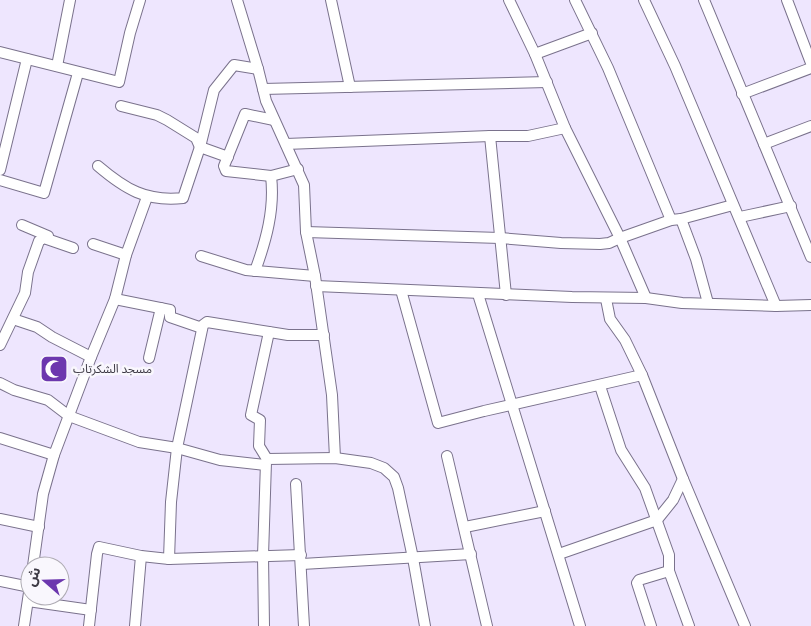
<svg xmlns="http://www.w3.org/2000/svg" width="811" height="626" font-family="'Source Serif 4','Noto Sans Arabic',serif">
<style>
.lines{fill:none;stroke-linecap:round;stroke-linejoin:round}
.street-casing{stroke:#7a728c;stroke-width:12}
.street{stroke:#fff;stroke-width:10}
.labels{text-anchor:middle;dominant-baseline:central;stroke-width:5;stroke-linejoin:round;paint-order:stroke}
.poi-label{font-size:12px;fill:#3d3a45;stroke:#f9f7fd;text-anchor:start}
</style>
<rect width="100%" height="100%" fill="#eee6fe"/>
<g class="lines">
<defs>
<g id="street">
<polyline points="237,0 258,69 266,101 304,185 306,232 315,276 332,395 335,458"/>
<polyline points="331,0 350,87"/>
<polyline points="509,0 535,54 565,128 620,238 646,298"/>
<polyline points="575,0 608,68 671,220"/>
<polyline points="644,0 675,66 776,306"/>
<polyline points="704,0 811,257"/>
<polyline points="787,0 811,63"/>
<polyline points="0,52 119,82 130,33 140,0"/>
<polyline points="535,54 592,33"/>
<polyline points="57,66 70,0"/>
<polyline points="263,89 547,82"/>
<polyline points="742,94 811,68"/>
<polyline points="121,106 157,115 167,120 196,138 200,147 228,157"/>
<polyline points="274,120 245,114 224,166 226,171 271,176 298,169"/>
<polyline points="490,136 506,295"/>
<polyline points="286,144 490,136 528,136 565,128"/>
<polyline points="764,144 811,126"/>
<path d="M98,166c27,23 48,36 85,32l17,-51 14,-57 20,-25 24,4"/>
<polyline points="0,170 27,59"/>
<polyline points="0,180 44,193 78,73"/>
<polyline points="740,217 791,206"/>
<polyline points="681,219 696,259 708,303"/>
<polyline points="22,225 48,236 48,239"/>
<polyline points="306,232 500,238 561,243 600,244 609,243 620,238 671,220 681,219 733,205"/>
<polyline points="93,244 126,255"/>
<polyline points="201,256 246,270 315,276"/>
<path d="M255,271c11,-30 20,-62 16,-95"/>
<polyline points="316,286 572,297 646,298 682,303 776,306 811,305"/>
<polyline points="401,290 438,423 484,411 642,375"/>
<polyline points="478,294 580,626"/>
<polyline points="115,299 170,310 170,317 202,328"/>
<polyline points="606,299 610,319 625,340 642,375 683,479 745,626"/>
<polyline points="13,319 37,327 52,337 91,357"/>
<polyline points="0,345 25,293 28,272 39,241 44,238 73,248"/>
<polyline points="149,358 161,308"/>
<polyline points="0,383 14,390 48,400 69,416 139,442 177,448 220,460 265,465"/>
<polyline points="600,386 621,450 645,488 669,555 669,571 689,626"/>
<polyline points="0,438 54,455"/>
<polyline points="447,456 487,626"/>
<polyline points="267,459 259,446 260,420 251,415 269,332"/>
<polyline points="296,484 304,626"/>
<polyline points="0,519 39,527"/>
<polyline points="465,527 545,511"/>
<polyline points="559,554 657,520 673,500 683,479"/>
<polyline points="169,559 171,502 177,448 203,325 207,322 288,335 324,335"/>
<polyline points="302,564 471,554"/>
<polyline points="33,566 43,494 54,455 91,357 115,299 126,255 147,197"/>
<polyline points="0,581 30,587"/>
<polyline points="28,601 91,610"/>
<polyline points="24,626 30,586"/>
<polyline points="89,626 97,554 99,547 141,556 169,559 301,555"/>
<polyline points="135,626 141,556"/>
<polyline points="264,626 263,556 266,462 267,459 335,458 371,463 384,468 394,477 398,488 413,558 425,626"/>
<polyline points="651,626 637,583 639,580 669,571"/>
</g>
</defs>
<use href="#street" class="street-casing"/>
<use href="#street" class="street"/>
</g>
<defs>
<symbol id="mosque-square" viewBox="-11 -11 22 22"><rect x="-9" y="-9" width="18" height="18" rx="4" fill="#6c37ae" stroke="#f9f7fd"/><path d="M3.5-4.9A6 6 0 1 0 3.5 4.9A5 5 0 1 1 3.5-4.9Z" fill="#fff"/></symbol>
</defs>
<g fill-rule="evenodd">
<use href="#mosque-square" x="38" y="353" width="32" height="32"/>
</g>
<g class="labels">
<g class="poi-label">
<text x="73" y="369">مسجد الشكرتاب</text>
</g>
</g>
<g transform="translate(45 581) rotate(290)"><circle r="24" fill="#f9f7fd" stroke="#aeabb3"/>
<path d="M0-4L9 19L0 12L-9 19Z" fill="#6c37ae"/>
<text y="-8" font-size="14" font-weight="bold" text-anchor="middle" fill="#3d3a45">ش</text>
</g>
</svg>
